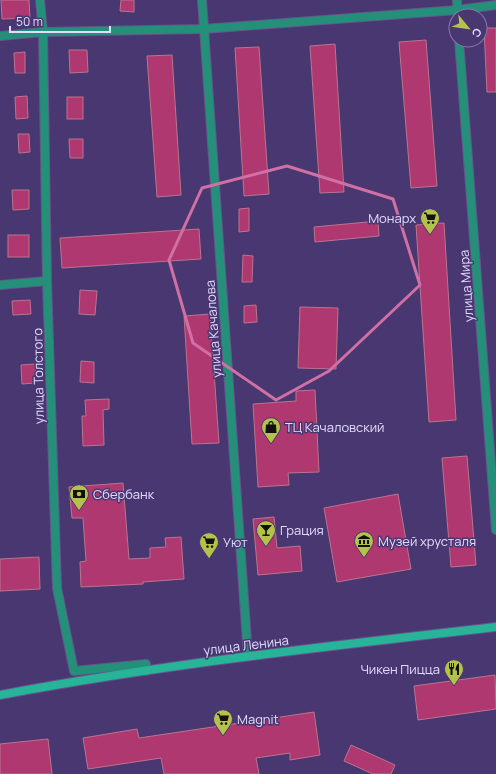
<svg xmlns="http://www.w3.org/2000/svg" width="496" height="774" font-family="Manrope,sans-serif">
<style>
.building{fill:#af3870;stroke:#bb748f}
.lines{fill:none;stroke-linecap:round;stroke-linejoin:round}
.minor-casing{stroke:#64558a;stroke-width:10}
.secondary-casing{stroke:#64558a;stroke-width:10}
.minor{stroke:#24907a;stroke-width:8}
.secondary{stroke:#28b498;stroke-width:8}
.marked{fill:none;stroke:#d070a4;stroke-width:3;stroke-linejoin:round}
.labels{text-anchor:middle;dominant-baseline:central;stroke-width:3;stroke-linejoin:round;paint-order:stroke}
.poi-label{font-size:13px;fill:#e2dbfe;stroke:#483771;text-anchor:start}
.street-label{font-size:13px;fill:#e2dbfe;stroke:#483771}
</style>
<rect width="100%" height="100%" fill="#483771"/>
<g class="building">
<polygon points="1,0 29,0 30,18 2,19"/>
<polygon points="121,0 134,0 134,12 120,11"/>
<polygon points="484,28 496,28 496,92 487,92"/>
<polygon points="426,40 437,186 411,188 399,42"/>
<polygon points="335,44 344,192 320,193 310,46"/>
<polygon points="259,47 269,194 244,196 235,48"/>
<polygon points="69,50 87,50 88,72 70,73"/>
<polygon points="25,52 25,73 15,73 14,53"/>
<polygon points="172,55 181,195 157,197 147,56"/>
<polygon points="27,96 28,118 16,119 15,97"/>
<rect x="67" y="97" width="16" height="22"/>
<polygon points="18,134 29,134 30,152 19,153"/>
<polygon points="69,139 83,139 83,158 70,158"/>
<polygon points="12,190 29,190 29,209 13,210"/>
<polygon points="249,208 249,231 239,232 239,209"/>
<polygon points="378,221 379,236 315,242 314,227"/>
<polygon points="444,223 456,420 429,422 416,225"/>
<polygon points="199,229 201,259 62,268 60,238"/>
<rect x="8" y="235" width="21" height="22"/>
<polygon points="243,255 253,256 252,282 242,282"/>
<polygon points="80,290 97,291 95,315 79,314"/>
<polygon points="30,300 31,314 13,315 12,301"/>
<polygon points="256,305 257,322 244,323 244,306"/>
<polygon points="300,307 338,308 336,369 298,368"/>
<polygon points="210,314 219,443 192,444 184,316"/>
<polygon points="81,361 94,362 94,383 80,382"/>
<polygon points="35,364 36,383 22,384 21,365"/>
<polygon points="315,390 319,472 288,473 289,485 258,487 253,404 296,401 296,391"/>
<polygon points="109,399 109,409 103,410 104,445 83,446 82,416 86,416 85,400"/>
<polygon points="467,456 476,565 451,567 442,458"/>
<polygon points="123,483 129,559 150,558 150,548 166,547 165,538 181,537 184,579 143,582 143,584 81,587 80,562 86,561 83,518 72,518 69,487"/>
<polygon points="398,494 411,569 337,582 324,508"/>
<polygon points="274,517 277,548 300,546 302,571 258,575 253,519"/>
<polygon points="39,557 40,589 0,591 0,559"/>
<polygon points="495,675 496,709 418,720 414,686"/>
<polygon points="314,712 320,755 290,760 290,753 256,758 259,774 164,774 161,758 88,769 83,738 137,729 139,738"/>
<polygon points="48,739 52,774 0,774 0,744"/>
<polygon points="351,745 395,765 391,774 373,774 344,761"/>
</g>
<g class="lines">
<defs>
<g id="minor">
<polyline points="40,0 43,32 47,281 57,588 74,671 146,664 146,671"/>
<polyline points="202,0 248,656"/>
<polyline points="457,0 458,16"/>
<polyline points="0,36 43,32 203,29 457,10 496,5"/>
<polyline points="459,40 496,530"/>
<polyline points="0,285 47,281"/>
</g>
<path id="secondary" d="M0,695c164,-31 330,-49 496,-68"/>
</defs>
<use href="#minor" class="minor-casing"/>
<use href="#secondary" class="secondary-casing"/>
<use href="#minor" class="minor"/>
<use href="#secondary" class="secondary"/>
</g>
<path class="marked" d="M287,166l106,33 27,86 -91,86 -53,29 -83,-57 -24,-83 33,-72z"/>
<defs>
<symbol id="supermarket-pin" viewBox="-11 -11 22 30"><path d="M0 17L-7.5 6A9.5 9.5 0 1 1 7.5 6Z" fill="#b4c24a" stroke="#483771"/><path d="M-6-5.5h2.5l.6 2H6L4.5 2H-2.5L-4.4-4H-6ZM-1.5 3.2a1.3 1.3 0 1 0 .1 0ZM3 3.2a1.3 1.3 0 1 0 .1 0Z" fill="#111"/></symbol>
<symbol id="shop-pin" viewBox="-11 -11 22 30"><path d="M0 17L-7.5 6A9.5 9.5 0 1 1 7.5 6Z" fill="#b4c24a" stroke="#483771"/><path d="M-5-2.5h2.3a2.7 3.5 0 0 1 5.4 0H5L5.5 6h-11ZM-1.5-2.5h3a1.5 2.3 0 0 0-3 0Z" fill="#111"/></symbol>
<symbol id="bank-pin" viewBox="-11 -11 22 30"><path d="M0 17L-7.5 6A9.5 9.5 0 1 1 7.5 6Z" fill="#b4c24a" stroke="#483771"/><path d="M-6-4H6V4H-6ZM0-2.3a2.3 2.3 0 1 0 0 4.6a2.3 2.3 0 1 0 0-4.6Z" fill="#111"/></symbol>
<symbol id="bar-pin" viewBox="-11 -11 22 30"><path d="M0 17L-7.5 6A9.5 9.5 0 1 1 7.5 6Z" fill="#b4c24a" stroke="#483771"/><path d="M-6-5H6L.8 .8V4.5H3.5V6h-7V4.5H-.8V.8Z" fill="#111"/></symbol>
<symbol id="museum-pin" viewBox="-11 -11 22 30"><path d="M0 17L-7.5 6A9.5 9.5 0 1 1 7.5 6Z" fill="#b4c24a" stroke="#483771"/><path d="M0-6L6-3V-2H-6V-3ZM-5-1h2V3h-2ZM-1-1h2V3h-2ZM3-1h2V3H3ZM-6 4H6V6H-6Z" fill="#111"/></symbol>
<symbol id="restaurant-pin" viewBox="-11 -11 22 30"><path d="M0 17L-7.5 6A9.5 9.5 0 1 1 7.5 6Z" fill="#b4c24a" stroke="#483771"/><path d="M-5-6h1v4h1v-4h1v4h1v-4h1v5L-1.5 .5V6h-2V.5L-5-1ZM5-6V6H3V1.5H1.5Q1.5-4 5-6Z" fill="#111"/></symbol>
</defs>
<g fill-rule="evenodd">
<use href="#supermarket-pin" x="419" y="207" width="22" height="30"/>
<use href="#shop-pin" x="260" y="416" width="22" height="30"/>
<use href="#bank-pin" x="68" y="483" width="22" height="30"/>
<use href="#bar-pin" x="255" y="519" width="22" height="30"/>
<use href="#museum-pin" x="353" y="530" width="22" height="30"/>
<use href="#supermarket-pin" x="198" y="531" width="22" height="30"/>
<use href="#restaurant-pin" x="443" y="658" width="22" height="30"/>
<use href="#supermarket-pin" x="212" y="708" width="22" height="30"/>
</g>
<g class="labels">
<g class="poi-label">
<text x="416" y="218" text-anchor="end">Монарх</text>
<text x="285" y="427">ТЦ Качаловский</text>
<text x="93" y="494">Сбербанк</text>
<text x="280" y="530">Грация</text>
<text x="378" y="541">Музей хрусталя</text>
<text x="223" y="542">Уют</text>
<text x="440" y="669" text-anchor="end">Чикен Пицца</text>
<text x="237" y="719">Magnit</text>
</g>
<g class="street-label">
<text transform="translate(466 286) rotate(-94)">улица Мира</text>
<text transform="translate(213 329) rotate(-94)">улица Качалова</text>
<text transform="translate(38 376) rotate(-91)">улица Толстого</text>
<text transform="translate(246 645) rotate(-7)">улица Ленина</text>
</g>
</g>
<g transform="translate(468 28) rotate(119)"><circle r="19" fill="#483771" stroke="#8679a9"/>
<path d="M0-3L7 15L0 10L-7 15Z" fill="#b4c24a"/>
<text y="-6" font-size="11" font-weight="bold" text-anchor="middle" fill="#e2dbfe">С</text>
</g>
<path d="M10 26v6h100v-6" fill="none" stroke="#e2dbfe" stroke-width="2"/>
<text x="16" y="26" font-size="12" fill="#e2dbfe" stroke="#483771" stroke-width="3" paint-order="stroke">50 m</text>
</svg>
